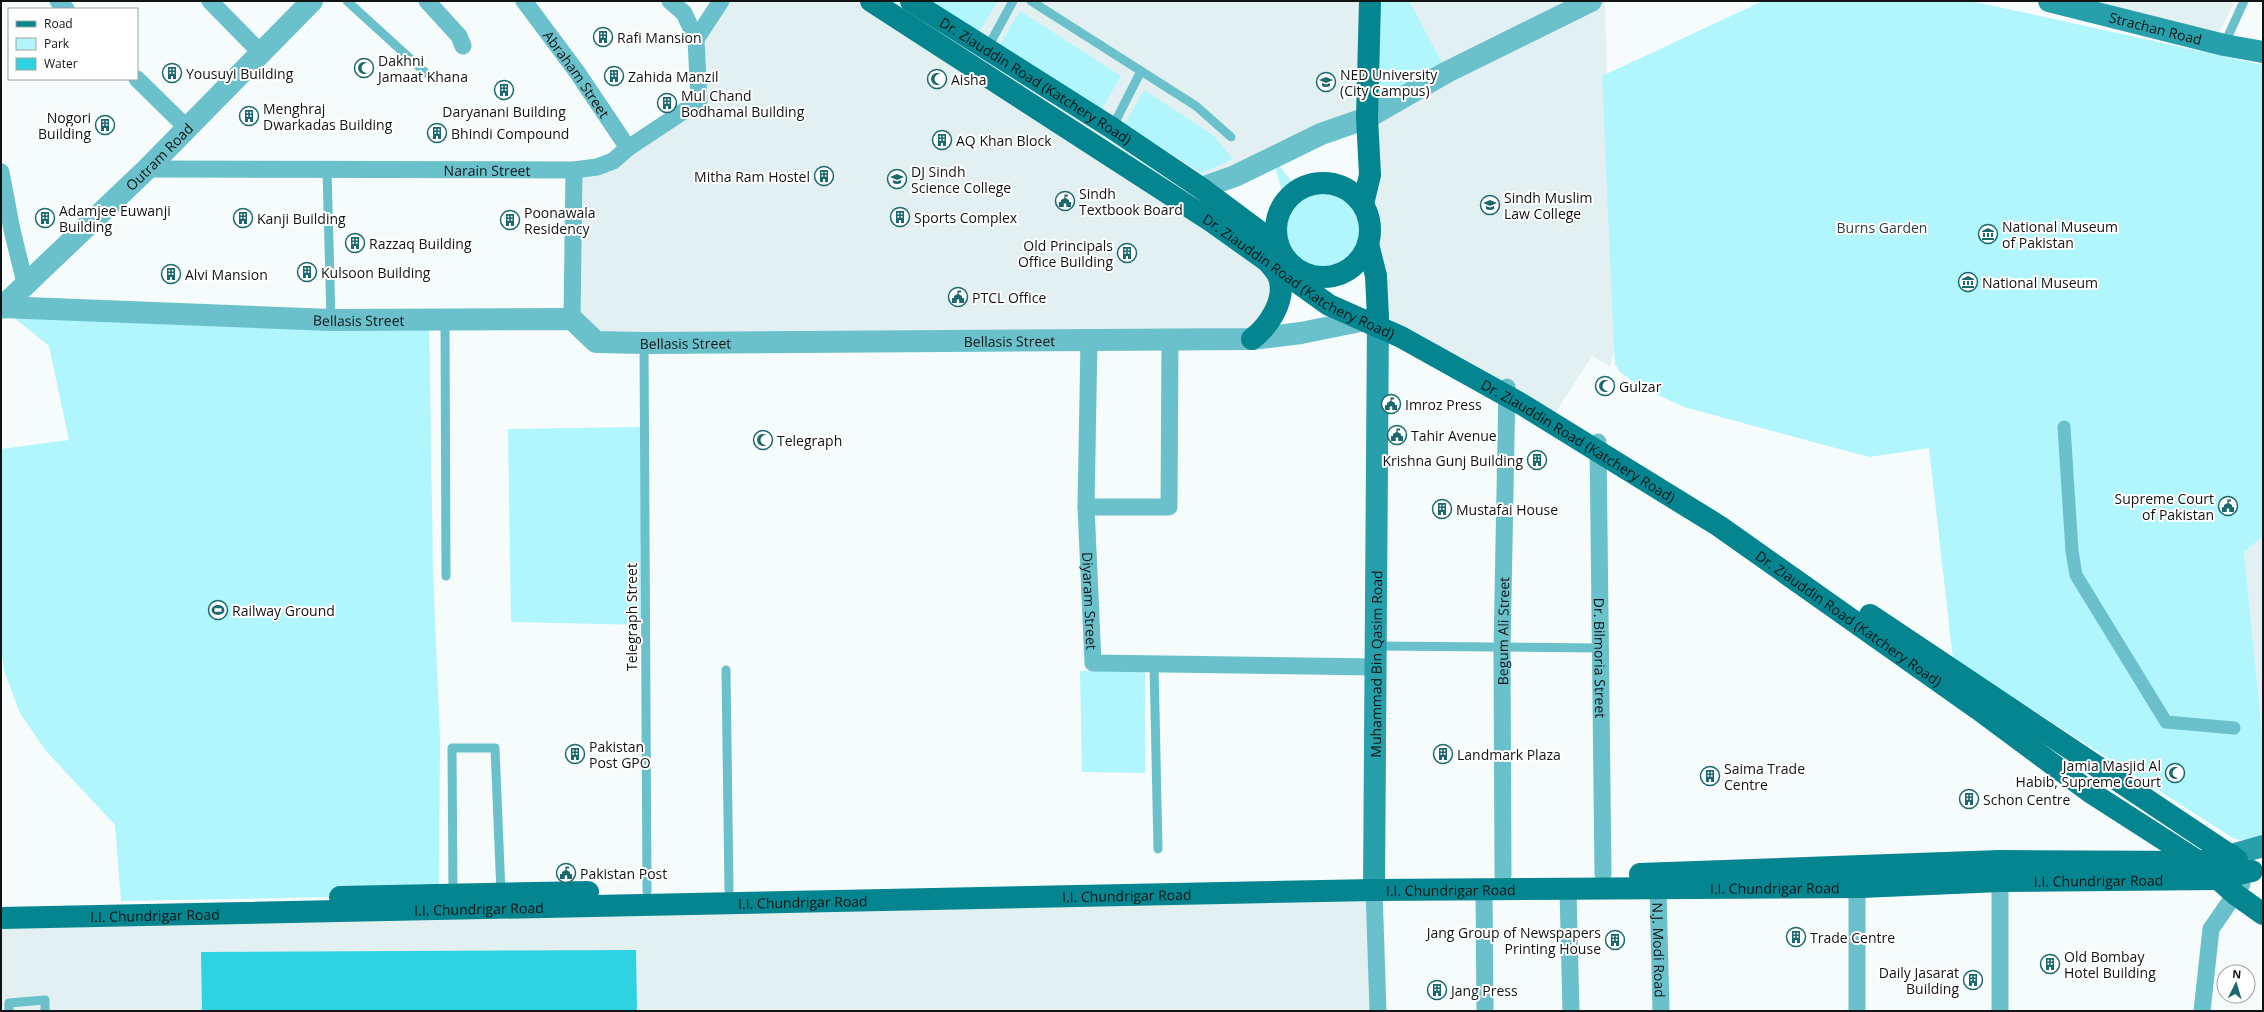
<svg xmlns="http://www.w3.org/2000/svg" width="2264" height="1012" font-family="'Open Sans',sans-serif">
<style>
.built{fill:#e3f0f2}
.green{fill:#b1f5fd}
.water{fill:#2ed2e1}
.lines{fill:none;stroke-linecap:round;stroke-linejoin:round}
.service{stroke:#6bc1cb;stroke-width:9}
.pedestrian{stroke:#6bc1cb;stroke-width:13}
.minor{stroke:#6bc1cb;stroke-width:17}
.tertiary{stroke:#6bc1cb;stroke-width:22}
.secondary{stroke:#27a0ac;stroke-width:22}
.primary{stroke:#048590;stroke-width:22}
.labels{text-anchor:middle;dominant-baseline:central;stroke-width:4;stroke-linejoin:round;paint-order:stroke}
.street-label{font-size:14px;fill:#121414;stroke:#fff}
.poi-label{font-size:14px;fill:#121414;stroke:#fff;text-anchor:start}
.park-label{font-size:14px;fill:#284245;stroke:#fff}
</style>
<rect width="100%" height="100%" fill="#f6fbfb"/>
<g class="built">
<polygon points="721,1 1605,1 1614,350 1610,366 1592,356 1554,415 1378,317 1371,234 1368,112 1201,188 1185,205 1278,275 1261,332 596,342 572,314 574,170 597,167 699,101 696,39"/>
<polygon points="2086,1 2235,1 2219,33"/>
<polygon points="2263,536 2263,742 2244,552"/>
<polygon points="1375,890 1379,1011 1,1011 1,918"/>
</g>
<g class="green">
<polygon points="927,1 998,1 978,33"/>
<polygon points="1370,1 1409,1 1447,72 1368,112"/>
<polygon points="1763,1 1971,1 2263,65 2263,536 2244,552 2263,742 2263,839 2240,840 2233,838 1953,659 1929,448 1869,457 1684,407 1641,387 1620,372 1615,364 1614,350 1602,76"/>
<polygon points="1020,11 1121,76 1101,110 999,46"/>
<polygon points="1144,90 1213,135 1233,159 1202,173 1124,125"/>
<path d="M1273,157l25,33c15,-8 34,-11 49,-1 67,43 -25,135 -67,56 -5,-8 -4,-23 -1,-32 2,-4 5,-7 4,-11 -1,-15 -7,-30 -10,-45z"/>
<polygon points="1,307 429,320 433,572 440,738 439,884 331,897 121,901 115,825 46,751 20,713 4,670 1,648 1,449 69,440 49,346"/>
<polygon points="641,427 649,625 511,622 508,429"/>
<polygon points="1080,671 1145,671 1145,773 1082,772"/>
</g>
<polygon class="water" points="636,950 637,1011 202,1011 201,952"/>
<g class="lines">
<g class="service">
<polyline points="347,1 426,73"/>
<polyline points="1031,1 1196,106 1231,137"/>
<polyline points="2224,45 2244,1"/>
<polyline points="987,49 1013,1"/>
<polyline points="1112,128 1141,71"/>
<polyline points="327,169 331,320"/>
<polyline points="445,320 446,576"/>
<polyline points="644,343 647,891"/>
<polyline points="1377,646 1600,648"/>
<polyline points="1154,664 1158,849"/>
<polyline points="726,670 729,890"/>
<polyline points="453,893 452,748 495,748 501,893"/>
<polyline points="9,1011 9,1003 45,1000 45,1011"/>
</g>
<polyline class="pedestrian" points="2064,427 2072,551 2076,575 2166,722 2234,728"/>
<g class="minor">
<polyline points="58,1 66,9"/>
<polyline points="210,1 261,53"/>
<polyline points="427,1 459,36 463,46"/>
<path id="s1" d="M524,1l53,71 51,76"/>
<polyline points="670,1 684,13 696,39"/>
<polyline points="137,79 186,127"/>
<path id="s2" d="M147,169l427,1 23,-3 16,-6 15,-13 71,-47 -3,-62 25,-38"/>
<polyline points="1,172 12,230 25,283"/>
<polyline points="572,319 574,170"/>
<path id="s3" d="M1170,340l-1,167h-83l7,156 284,4"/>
<path id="s4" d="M1598,442l5,432"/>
<polyline points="1086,507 1089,340"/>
<path id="s5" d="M1503,875l-1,-226 5,-262"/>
<polyline points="2000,881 2000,1011"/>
<polyline points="1857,887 1857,1011"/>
<path id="s6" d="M1658,889l3,122"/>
<polyline points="1374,890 1378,1011"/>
<polyline points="1568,890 1571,1011"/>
<polyline points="1484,891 1485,1011"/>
<polyline points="2202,1011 2211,929 2242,884"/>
</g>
<g class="tertiary">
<polyline points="1201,188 1235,176 1321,134 1367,118 1447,72 1591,1"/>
<path id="s7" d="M1,307l330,13 241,-1 24,23 48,1 608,-4 49,-6 74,-15"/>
<path id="s8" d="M1,308l146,-139 165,-168"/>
</g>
<g class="secondary">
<path id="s9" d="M2049,1l175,44 39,7"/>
<polyline points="2231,855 2263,846"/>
<path id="s10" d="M1374,890l4,-573"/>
</g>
<g class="primary">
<path id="s11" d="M871,1l340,220 118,84 72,32 122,68 196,121 259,183 112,83 109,70 36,32 28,20"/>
<path id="s12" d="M911,1l201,127 89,60 67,50 15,22 13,9"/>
<circle cx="1323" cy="230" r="47"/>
<polyline points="1363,204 1370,175 1367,118 1370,1"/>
<polyline points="1368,244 1376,276 1378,317"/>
<path d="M1252,339c17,-13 36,-41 26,-64 -2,-4 -6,-8 -9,-12"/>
<polyline points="1870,615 2237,860"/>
<polyline points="1640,874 2000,861 2199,862 2231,855"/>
<polyline points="340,897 588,892"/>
<path id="s13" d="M1,918l1373,-28 487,-3 139,-6 217,-2 35,-8"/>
</g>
</g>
<defs>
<symbol id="building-ring" viewBox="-11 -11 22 22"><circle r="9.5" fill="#fff" stroke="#1b686f" stroke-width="1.5"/><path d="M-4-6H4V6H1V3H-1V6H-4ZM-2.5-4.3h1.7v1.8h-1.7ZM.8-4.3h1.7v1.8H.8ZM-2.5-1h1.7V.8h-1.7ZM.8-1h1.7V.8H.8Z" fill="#1b686f"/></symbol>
<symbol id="mosque-ring" viewBox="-11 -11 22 22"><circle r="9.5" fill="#fff" stroke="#1b686f" stroke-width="1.5"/><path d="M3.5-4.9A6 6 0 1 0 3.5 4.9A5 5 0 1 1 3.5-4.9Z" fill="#1b686f"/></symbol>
<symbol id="university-ring" viewBox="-11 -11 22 22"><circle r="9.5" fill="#fff" stroke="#1b686f" stroke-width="1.5"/><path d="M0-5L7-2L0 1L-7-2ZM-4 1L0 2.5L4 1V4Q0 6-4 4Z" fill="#1b686f"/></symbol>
<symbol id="civic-ring" viewBox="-11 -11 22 22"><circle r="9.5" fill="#fff" stroke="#1b686f" stroke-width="1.5"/><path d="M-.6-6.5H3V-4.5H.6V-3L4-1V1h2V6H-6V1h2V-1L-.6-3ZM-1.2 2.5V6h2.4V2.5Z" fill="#1b686f"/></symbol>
<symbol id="museum-ring" viewBox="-11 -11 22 22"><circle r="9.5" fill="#fff" stroke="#1b686f" stroke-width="1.5"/><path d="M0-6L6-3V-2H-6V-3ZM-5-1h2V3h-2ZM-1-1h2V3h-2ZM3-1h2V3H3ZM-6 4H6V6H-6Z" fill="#1b686f"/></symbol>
<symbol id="stadium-ring" viewBox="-11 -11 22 22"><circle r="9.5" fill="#fff" stroke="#1b686f" stroke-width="1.5"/><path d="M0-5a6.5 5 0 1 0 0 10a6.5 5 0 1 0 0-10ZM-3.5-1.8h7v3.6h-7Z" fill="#1b686f"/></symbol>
</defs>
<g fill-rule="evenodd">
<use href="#building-ring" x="592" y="26" width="22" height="22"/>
<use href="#mosque-ring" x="353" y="57" width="22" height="22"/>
<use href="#building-ring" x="161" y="62" width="22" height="22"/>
<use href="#building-ring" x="603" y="65" width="22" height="22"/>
<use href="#mosque-ring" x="926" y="68" width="22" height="22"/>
<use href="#university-ring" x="1315" y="71" width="22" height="22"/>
<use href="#building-ring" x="493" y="79" width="22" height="22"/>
<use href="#building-ring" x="656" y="92" width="22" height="22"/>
<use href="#building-ring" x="238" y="105" width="22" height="22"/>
<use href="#building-ring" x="94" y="114" width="22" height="22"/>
<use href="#building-ring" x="426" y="122" width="22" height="22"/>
<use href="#building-ring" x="931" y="129" width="22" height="22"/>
<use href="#building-ring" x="813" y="165" width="22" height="22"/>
<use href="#university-ring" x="886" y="168" width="22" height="22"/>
<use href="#civic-ring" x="1054" y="190" width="22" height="22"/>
<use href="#university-ring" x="1479" y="194" width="22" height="22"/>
<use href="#building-ring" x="889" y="206" width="22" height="22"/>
<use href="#building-ring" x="34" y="207" width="22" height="22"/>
<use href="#building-ring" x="232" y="207" width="22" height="22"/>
<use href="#building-ring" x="499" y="209" width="22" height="22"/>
<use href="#museum-ring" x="1977" y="223" width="22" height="22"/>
<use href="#building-ring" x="344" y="232" width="22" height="22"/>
<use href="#building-ring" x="1116" y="242" width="22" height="22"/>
<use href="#building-ring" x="296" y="261" width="22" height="22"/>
<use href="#building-ring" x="160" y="263" width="22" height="22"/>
<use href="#museum-ring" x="1957" y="271" width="22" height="22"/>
<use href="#civic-ring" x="947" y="286" width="22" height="22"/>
<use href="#mosque-ring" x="1594" y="375" width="22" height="22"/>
<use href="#civic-ring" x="1380" y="393" width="22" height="22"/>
<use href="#civic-ring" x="1386" y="424" width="22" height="22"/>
<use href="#mosque-ring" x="752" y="429" width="22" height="22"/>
<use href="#building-ring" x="1526" y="449" width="22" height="22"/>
<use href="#civic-ring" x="2217" y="495" width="22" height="22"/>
<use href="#building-ring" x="1431" y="498" width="22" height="22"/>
<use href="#stadium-ring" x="207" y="599" width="22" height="22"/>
<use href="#building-ring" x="564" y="743" width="22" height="22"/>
<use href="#building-ring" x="1432" y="743" width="22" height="22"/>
<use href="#mosque-ring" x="2164" y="762" width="22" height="22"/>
<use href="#building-ring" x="1699" y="765" width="22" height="22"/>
<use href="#building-ring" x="1958" y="788" width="22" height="22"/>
<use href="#civic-ring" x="555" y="862" width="22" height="22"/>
<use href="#building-ring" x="1785" y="926" width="22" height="22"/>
<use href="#building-ring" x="1604" y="929" width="22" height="22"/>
<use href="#building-ring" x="2039" y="953" width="22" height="22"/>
<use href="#building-ring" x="1962" y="969" width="22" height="22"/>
<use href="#building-ring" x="1426" y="979" width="22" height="22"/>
</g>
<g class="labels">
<g class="street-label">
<text stroke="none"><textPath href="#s9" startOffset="110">Strachan Road</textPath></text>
<text stroke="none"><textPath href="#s1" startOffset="90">Abraham Street</textPath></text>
<text stroke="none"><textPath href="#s12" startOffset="148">Dr. Ziauddin Road (Katchery Road)</textPath></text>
<text stroke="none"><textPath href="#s8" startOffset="219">Outram Road</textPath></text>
<text stroke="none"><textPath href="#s2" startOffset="340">Narain Street</textPath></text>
<text stroke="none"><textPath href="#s11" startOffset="509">Dr. Ziauddin Road (Katchery Road)</textPath></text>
<text stroke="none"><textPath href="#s7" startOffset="358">Bellasis Street</textPath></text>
<text stroke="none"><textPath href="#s7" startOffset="1018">Bellasis Street</textPath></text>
<text stroke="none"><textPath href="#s7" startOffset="694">Bellasis Street</textPath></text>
<text stroke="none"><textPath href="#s11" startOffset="834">Dr. Ziauddin Road (Katchery Road)</textPath></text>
<text stroke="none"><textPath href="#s3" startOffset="344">Diyaram Street</textPath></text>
<text transform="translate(631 617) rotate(-90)">Telegraph Street</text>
<text stroke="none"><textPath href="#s11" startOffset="1158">Dr. Ziauddin Road (Katchery Road)</textPath></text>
<text stroke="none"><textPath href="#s5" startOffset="244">Begum Ali Street</textPath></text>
<text stroke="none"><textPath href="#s4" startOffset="216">Dr. Bilmoria Street</textPath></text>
<text stroke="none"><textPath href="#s10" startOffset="226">Muhammad Bin Qasim Road</textPath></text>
<text stroke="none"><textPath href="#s13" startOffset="2098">I.I. Chundrigar Road</textPath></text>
<text stroke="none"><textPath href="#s13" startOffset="1774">I.I. Chundrigar Road</textPath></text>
<text stroke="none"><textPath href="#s13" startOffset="1450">I.I. Chundrigar Road</textPath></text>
<text stroke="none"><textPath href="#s13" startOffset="1126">I.I. Chundrigar Road</textPath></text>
<text stroke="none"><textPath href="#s13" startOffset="802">I.I. Chundrigar Road</textPath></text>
<text stroke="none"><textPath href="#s13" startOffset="478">I.I. Chundrigar Road</textPath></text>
<text stroke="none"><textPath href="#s13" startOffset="154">I.I. Chundrigar Road</textPath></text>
<text stroke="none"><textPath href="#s6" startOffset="61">N.J. Modi Road</textPath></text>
</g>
<g class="poi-label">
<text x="617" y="37">Rafi Mansion</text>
<text x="378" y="60">Dakhni<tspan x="378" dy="16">Jamaat Khana</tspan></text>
<text x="186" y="73">Yousuyi Building</text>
<text x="1340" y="74">NED University<tspan x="1340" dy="16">(City Campus)</tspan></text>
<text x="628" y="76">Zahida Manzil</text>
<text x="951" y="79">Aisha</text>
<text x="681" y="95">Mul Chand<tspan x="681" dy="16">Bodhamal Building</tspan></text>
<text x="263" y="108">Menghraj<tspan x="263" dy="16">Dwarkadas Building</tspan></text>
<text x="504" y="111" text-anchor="middle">Daryanani Building</text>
<text x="91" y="117" text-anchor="end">Nogori<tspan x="91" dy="16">Building</tspan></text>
<text x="451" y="133">Bhindi Compound</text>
<text x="956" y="140">AQ Khan Block</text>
<text x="911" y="171">DJ Sindh<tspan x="911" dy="16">Science College</tspan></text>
<text x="810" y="176" text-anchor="end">Mitha Ram Hostel</text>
<text x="1079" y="193">Sindh<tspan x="1079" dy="16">Textbook Board</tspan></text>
<text x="1504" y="197">Sindh Muslim<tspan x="1504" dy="16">Law College</tspan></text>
<text x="59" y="210">Adamjee Euwanji<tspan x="59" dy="16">Building</tspan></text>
<text x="524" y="212">Poonawala<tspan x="524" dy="16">Residency</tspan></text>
<text x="914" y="217">Sports Complex</text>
<text x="257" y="218">Kanji Building</text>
<text x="2002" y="226">National Museum<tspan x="2002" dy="16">of Pakistan</tspan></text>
<text x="369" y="243">Razzaq Building</text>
<text x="1113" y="245" text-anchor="end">Old Principals<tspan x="1113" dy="16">Office Building</tspan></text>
<text x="321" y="272">Kulsoon Building</text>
<text x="185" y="274">Alvi Mansion</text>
<text x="1982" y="282">National Museum</text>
<text x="972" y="297">PTCL Office</text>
<text x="1619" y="386">Gulzar</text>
<text x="1405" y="404">Imroz Press</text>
<text x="1411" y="435">Tahir Avenue</text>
<text x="777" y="440">Telegraph</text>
<text x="1523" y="460" text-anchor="end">Krishna Gunj Building</text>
<text x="2214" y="498" text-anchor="end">Supreme Court<tspan x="2214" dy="16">of Pakistan</tspan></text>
<text x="1456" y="509">Mustafai House</text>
<text x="232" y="610">Railway Ground</text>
<text x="589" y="746">Pakistan<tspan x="589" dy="16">Post GPO</tspan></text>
<text x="1457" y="754">Landmark Plaza</text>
<text x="2161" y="765" text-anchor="end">Jamia Masjid Al<tspan x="2161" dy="16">Habib, Supreme Court</tspan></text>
<text x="1724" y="768">Saima Trade<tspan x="1724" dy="16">Centre</tspan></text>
<text x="1983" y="799">Schon Centre</text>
<text x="580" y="873">Pakistan Post</text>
<text x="1601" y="932" text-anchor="end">Jang Group of Newspapers<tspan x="1601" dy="16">Printing House</tspan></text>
<text x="1810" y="937">Trade Centre</text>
<text x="2064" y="956">Old Bombay<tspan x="2064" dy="16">Hotel Building</tspan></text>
<text x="1959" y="972" text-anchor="end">Daily Jasarat<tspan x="1959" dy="16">Building</tspan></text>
<text x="1451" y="990">Jang Press</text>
</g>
<g class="park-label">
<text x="1882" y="227">Burns Garden</text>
</g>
</g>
<rect width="2264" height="1012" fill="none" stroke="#121414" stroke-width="4"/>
<rect x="8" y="8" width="130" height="72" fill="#ffffff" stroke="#a0a1a1"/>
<rect x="16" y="21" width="20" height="6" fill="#048590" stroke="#a0a1a1"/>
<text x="44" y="28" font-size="12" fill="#121414">Road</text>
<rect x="16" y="38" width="20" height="12" fill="#b1f5fd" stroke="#a0a1a1"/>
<text x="44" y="48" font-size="12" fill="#121414">Park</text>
<rect x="16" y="58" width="20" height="12" fill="#2ed2e1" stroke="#a0a1a1"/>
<text x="44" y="68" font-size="12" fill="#121414">Water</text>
<g transform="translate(2236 984) rotate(5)"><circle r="19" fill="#ffffff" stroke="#a0a1a1"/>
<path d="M0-3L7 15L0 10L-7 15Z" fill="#1b686f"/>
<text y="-6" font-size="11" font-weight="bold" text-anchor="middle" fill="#121414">N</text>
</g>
</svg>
